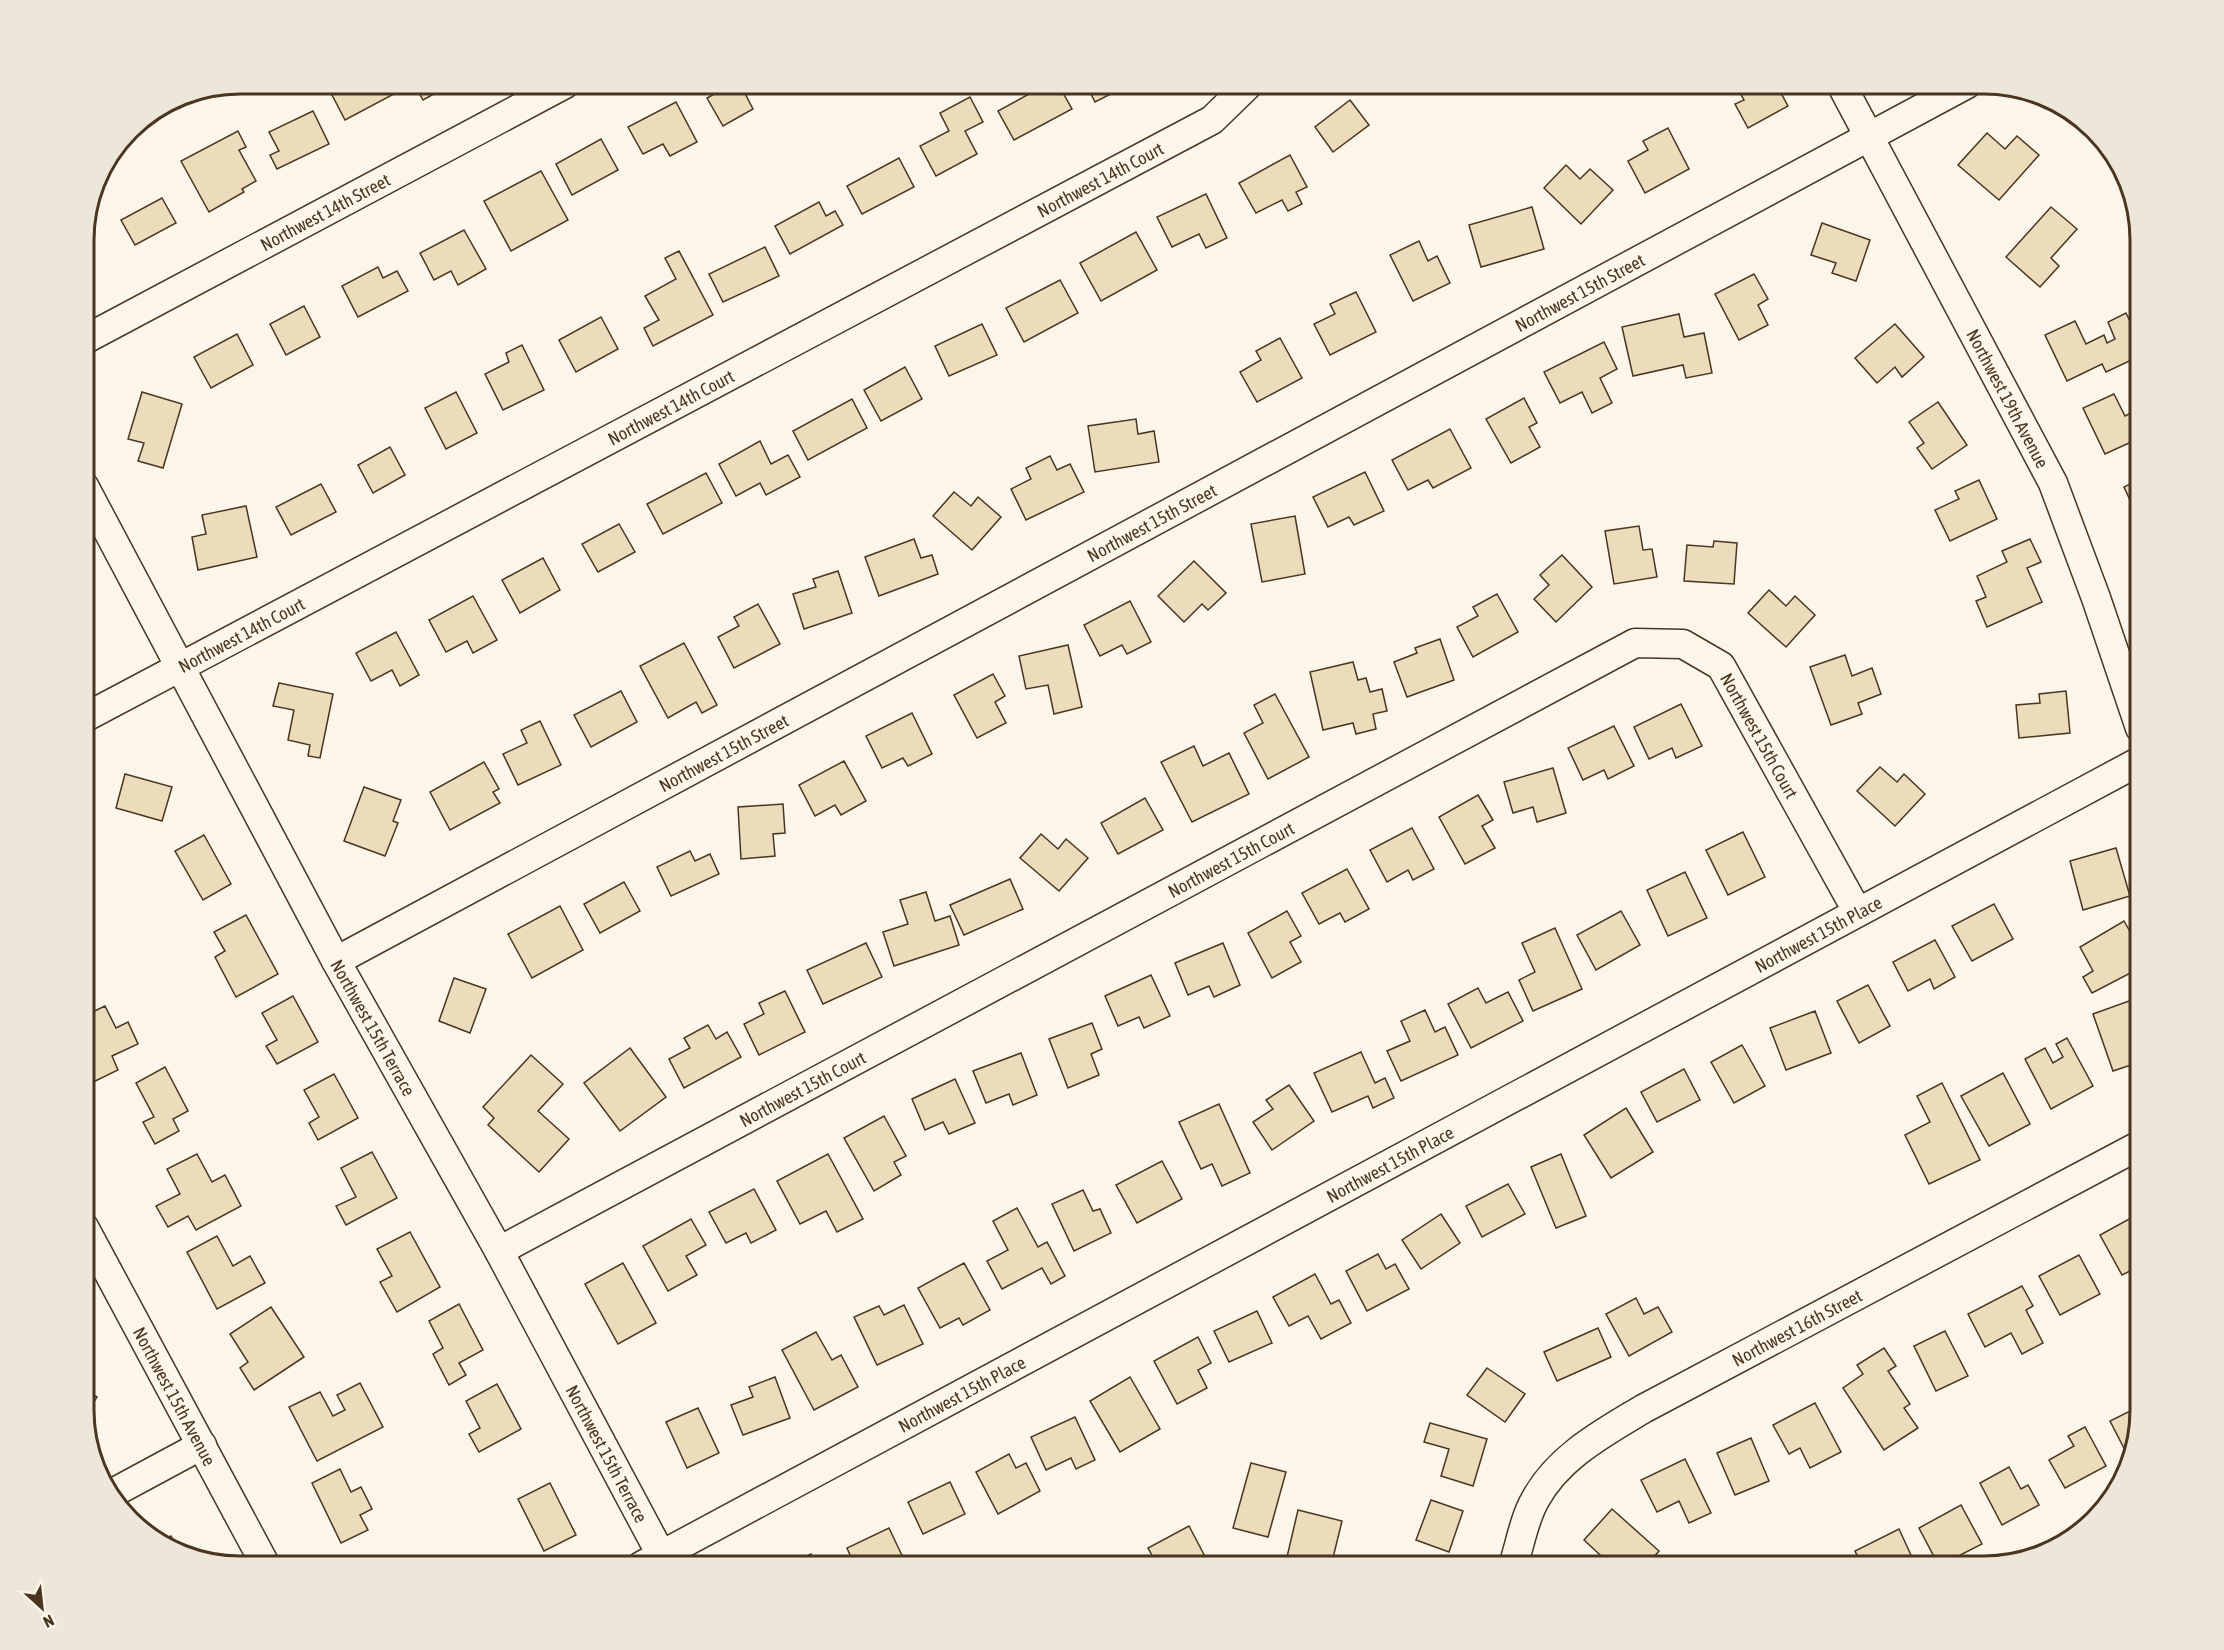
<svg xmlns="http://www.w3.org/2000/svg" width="2224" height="1650" font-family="'Asap Condensed',sans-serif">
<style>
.building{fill:#ecdcbc;stroke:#4a3520;stroke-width:1.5}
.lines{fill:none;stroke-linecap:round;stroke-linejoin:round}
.minor-casing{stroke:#4a3520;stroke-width:31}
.minor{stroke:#fbf6e9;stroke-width:28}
.labels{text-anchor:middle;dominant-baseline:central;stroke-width:4.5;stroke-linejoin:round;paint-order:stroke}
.street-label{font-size:18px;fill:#4a3520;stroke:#fbf6e9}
.rim{fill:none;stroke:#4a3520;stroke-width:3}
</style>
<rect width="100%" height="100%" fill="#fbf6e9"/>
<g class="building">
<polygon points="343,84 386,84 392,95 345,120 330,91"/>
<polygon points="414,84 450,84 450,85 423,100"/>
<polygon points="732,84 740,84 753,109 723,126 707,98"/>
<polygon points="1037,84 1058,84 1072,109 1014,140 998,111 1040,88"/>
<polygon points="1086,84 1130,84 1095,102"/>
<polygon points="1735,84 1776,84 1788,106 1748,128 1735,104 1744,100"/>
<polygon points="970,97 983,122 965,131 977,154 936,176 920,146 949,131 940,113"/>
<polygon points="1350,100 1369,125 1333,152 1315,127"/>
<polygon points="676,102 697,142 670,156 663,144 643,154 628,127"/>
<polygon points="313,111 329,144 277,169 270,155 279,151 269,132"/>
<polygon points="1668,128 1689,169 1645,193 1628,161 1648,150 1643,141"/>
<polygon points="238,131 246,147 239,150 256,181 242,189 244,192 209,212 181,161"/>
<polygon points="1987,133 2005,149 2017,136 2039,155 1999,200 1958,165"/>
<polygon points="601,139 618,170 572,195 556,164"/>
<polygon points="1290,155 1307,187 1296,192 1302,204 1288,211 1282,200 1256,213 1239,183"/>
<polygon points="899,158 914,187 862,214 847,186"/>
<polygon points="1566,165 1580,179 1590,169 1613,190 1581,224 1544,188"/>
<polygon points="541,171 568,220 511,251 484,201"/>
<polygon points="1206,194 1227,238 1206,248 1199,234 1172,247 1157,217"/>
<polygon points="162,198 176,223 135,245 121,220"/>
<polygon points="819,202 826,216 835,211 843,225 790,254 775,226"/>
<polygon points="1532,207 1544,249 1481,267 1469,225"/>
<polygon points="2051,207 2077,229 2051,258 2059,266 2040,287 2006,257"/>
<polygon points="1822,223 1870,240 1856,281 1832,273 1836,263 1811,255"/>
<polygon points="464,230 486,269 458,285 451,271 434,280 420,253"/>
<polygon points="1136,232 1157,270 1101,301 1080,263"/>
<polygon points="1419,241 1428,261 1437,256 1450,283 1413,301 1390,255"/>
<polygon points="765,247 779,276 723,302 709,274"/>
<polygon points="679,251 713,315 653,346 644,328 659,320 645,296 676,279 665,258"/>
<polygon points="378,267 383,278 397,271 408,291 358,317 342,286"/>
<polygon points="1754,274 1768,299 1758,305 1768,325 1739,340 1715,294"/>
<polygon points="1060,280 1078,313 1024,342 1006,308"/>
<polygon points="1356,292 1376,332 1330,355 1314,324 1335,314 1330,304"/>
<polygon points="304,306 320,337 286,355 270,324"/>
<polygon points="2126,313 2140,342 2140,356 2106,372 2102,364 2067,381 2045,335 2075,321 2086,344 2104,335 2107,343 2115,339 2108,322"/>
<polygon points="1679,314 1684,337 1704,333 1712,373 1686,378 1683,365 1633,376 1622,327"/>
<polygon points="601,317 618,349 576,372 559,340"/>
<polygon points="982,324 997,355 949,376 935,346"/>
<polygon points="1895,324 1924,357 1902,377 1895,367 1877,383 1855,358"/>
<polygon points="237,334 253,365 211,388 194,357"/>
<polygon points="1280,338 1302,378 1257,402 1240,372 1261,360 1256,351"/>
<polygon points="1604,342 1617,369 1600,378 1612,403 1592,413 1582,392 1560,403 1544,372"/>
<polygon points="522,345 544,390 503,410 485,374 509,362 506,353"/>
<polygon points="905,367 922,399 881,421 864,390"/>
<polygon points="142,392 182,404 163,468 138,461 144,443 128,439"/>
<polygon points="456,392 477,433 446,449 425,408"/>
<polygon points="2114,394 2125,416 2133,412 2140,427 2140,438 2105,454 2083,408"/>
<polygon points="1524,398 1537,423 1529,427 1540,447 1511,463 1486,419"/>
<polygon points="852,399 867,428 808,460 793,431"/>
<polygon points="1938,402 1967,445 1932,469 1917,448 1924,443 1909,422"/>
<polygon points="1136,419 1138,434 1154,431 1159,462 1095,472 1088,426"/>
<polygon points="1450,429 1471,468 1433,488 1428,480 1408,490 1392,460"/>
<polygon points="760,441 771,464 788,455 800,477 766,495 760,483 736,496 719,464"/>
<polygon points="390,447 405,475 373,493 358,465"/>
<polygon points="1050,456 1057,470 1070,464 1084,492 1026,520 1011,489 1031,479 1026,468"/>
<polygon points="1365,472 1384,511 1354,525 1349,517 1328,527 1313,497"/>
<polygon points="706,473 722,503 663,534 647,504"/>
<polygon points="2140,479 2140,522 2124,487"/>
<polygon points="1979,480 1997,519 1950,541 1935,510 1959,499 1955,491"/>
<polygon points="321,484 336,512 291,535 276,507"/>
<polygon points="954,492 971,506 978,497 1001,517 972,550 933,516"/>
<polygon points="246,506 257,557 198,570 192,537 206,534 202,515"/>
<polygon points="1295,516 1305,574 1262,582 1251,524"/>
<polygon points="619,524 635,552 598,572 582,544"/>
<polygon points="1639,526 1643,550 1652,549 1657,577 1614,584 1605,531"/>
<polygon points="914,539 921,558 932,555 938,574 879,596 865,557"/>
<polygon points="2030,539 2041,562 2027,568 2042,602 1987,627 1976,601 1986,597 1977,576 2007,562 2002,551"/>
<polygon points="1714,541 1737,543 1734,584 1684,581 1687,545 1713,547"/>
<polygon points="1562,555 1592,587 1556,622 1534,599 1549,585 1540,575"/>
<polygon points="543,558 560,590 520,613 502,580"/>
<polygon points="1194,561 1226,593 1208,610 1202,604 1184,622 1158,596"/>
<polygon points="838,571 852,613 804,629 793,594 816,587 813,579"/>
<polygon points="1769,590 1786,606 1795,596 1815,615 1786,647 1748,613"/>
<polygon points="1497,594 1518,632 1473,657 1457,627 1478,616 1473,607"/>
<polygon points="473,596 497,640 473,653 467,641 446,652 429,620"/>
<polygon points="1130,601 1151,642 1127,654 1122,645 1100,656 1084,625"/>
<polygon points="758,604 780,644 734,668 718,637 739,626 734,617"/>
<polygon points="396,632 419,675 400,686 392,670 371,681 356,653"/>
<polygon points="1440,639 1454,680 1407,697 1394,662 1417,653 1415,648"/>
<polygon points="684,643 717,705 702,713 696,702 668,718 640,666"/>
<polygon points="1068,645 1082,707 1054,714 1048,685 1026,689 1019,656"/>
<polygon points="1845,655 1852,676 1872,668 1881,694 1858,703 1862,714 1831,725 1810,667"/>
<polygon points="1353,662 1358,680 1366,678 1370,692 1382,689 1387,711 1373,714 1376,729 1356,734 1353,723 1323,730 1310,672"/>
<polygon points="993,674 1005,696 995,702 1006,723 977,738 954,695"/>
<polygon points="279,683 333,694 320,758 308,756 310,745 288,740 294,710 273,706"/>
<polygon points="621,691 637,722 591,747 574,715"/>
<polygon points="2066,691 2070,733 2019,738 2016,705 2040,703 2039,694"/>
<polygon points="1275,694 1309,757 1268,779 1244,733 1263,723 1254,705"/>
<polygon points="1681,704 1702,746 1676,758 1672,748 1649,759 1634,727"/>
<polygon points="912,713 932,754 908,766 903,758 882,768 866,736"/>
<polygon points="540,721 561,765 518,785 503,754 527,743 521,730"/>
<polygon points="1614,726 1634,766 1608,779 1604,770 1583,780 1568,748"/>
<polygon points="1194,746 1203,766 1229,753 1249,794 1192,822 1161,762"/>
<polygon points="844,761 866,801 841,815 835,805 815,816 799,785"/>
<polygon points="484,762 499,789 493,792 500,803 450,830 430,792"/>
<polygon points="1880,767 1897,782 1904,774 1925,794 1895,826 1857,791"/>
<polygon points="1553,768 1566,813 1537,822 1533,807 1513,813 1504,782"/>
<polygon points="125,774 172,787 162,821 116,808"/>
<polygon points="364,787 401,800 393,821 398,823 385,856 344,841"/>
<polygon points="1478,795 1493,820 1482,826 1495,848 1465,864 1439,817"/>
<polygon points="1145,798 1163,830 1118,854 1101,823"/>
<polygon points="783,804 785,833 773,834 775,856 741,859 738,807"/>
<polygon points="1412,828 1434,869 1413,880 1408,870 1387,882 1370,850"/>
<polygon points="1743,832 1765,877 1728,895 1706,850"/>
<polygon points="1041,834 1058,849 1066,839 1088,858 1059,891 1020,858"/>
<polygon points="204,835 231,884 203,900 175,851"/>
<polygon points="2116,848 2130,896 2083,910 2070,861"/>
<polygon points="690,851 695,861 710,854 719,874 671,896 657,867"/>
<polygon points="1347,869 1369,909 1345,922 1340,913 1319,924 1302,893"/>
<polygon points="1685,872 1707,918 1668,936 1647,890"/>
<polygon points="1010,879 1023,909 964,935 950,905"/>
<polygon points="624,882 640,911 600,933 584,904"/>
<polygon points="926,892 935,921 950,916 959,945 894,966 883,932 908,924 900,900"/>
<polygon points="1994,904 2013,939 1972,961 1952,926"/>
<polygon points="560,906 583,950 532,978 508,934"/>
<polygon points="1287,911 1301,936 1290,942 1301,962 1272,978 1248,933"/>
<polygon points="1621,911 1640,945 1596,970 1577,935"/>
<polygon points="246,915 278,974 236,997 215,957 225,951 214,932"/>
<polygon points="2124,921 2140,949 2140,968 2092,993 2083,977 2093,971 2080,947"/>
<polygon points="1555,928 1582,989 1533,1011 1519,980 1535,972 1522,943"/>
<polygon points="1935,940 1955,977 1934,989 1930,979 1908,991 1893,962"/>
<polygon points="866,943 882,977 823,1004 807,970"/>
<polygon points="1223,943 1240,985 1214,997 1209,986 1188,995 1175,963"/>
<polygon points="1151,975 1170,1016 1144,1028 1139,1017 1118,1026 1105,996"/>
<polygon points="454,978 486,989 470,1033 439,1021"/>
<polygon points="1868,985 1890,1026 1859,1043 1837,1001"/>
<polygon points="1478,988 1486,1003 1508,992 1523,1021 1471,1048 1448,1004"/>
<polygon points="785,991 805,1032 759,1055 744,1024 764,1014 759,1003"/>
<polygon points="293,996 318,1042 277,1064 266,1046 277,1040 262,1013"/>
<polygon points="2140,997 2140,1062 2113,1071 2093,1014"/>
<polygon points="105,1006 116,1028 128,1022 138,1044 112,1056 118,1070 85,1086 84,1057 88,1055 84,1047 84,1016"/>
<polygon points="1425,1010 1435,1032 1445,1027 1458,1055 1401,1081 1387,1051 1410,1041 1401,1021"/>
<polygon points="1815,1011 1831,1053 1786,1070 1770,1028"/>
<polygon points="1092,1023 1102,1049 1091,1054 1099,1075 1068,1088 1049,1039"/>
<polygon points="708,1025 716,1039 727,1032 741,1057 684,1088 669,1059 690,1048 684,1038"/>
<polygon points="2067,1038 2093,1086 2051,1109 2025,1059 2045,1048 2053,1063 2063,1057 2056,1044"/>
<polygon points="1742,1045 1765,1086 1734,1103 1711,1062"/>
<polygon points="630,1048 666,1097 620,1131 584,1083"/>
<polygon points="1361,1052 1375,1083 1385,1078 1394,1098 1373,1108 1368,1096 1332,1112 1314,1073"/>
<polygon points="1021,1053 1037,1095 1013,1105 1009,1094 986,1103 973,1071"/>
<polygon points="531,1055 563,1084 538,1111 569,1139 539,1172 488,1125 494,1118 483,1107"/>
<polygon points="165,1067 188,1111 173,1119 179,1131 155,1144 143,1122 154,1117 136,1083"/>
<polygon points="1684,1069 1700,1100 1657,1122 1641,1092"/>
<polygon points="2003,1073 2030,1124 1989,1146 1961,1096"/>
<polygon points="334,1074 358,1118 318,1140 309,1123 319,1117 304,1090"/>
<polygon points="955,1079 975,1123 949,1134 943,1122 925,1130 912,1099"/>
<polygon points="1942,1083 1980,1160 1929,1184 1905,1135 1930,1122 1917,1096"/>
<polygon points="1289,1085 1314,1121 1272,1150 1253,1122 1273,1109 1266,1100"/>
<polygon points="1219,1104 1250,1173 1222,1186 1212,1164 1201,1169 1179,1122"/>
<polygon points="1626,1108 1653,1152 1611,1178 1584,1135"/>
<polygon points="884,1116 906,1156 894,1162 901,1175 874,1191 844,1138"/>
<polygon points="372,1152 397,1198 346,1225 336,1206 356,1197 341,1168"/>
<polygon points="197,1154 212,1182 225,1175 241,1206 196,1230 188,1216 168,1227 156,1206 180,1194 167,1169"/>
<polygon points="828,1154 863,1219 837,1232 826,1211 800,1224 777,1181"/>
<polygon points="1561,1154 1586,1216 1556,1228 1531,1167"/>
<polygon points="1162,1161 1182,1199 1137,1223 1116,1185"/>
<polygon points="1508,1184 1525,1214 1482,1237 1466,1206"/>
<polygon points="754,1189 776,1230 751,1243 746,1233 726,1243 709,1212"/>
<polygon points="1083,1190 1093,1211 1100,1209 1111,1233 1074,1251 1052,1204"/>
<polygon points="1017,1208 1038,1247 1047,1242 1065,1276 1051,1284 1042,1268 1002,1289 987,1261 1008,1250 993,1221"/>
<polygon points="2140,1213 2140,1266 2122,1275 2100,1235"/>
<polygon points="1441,1214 1460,1243 1421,1269 1402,1240"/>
<polygon points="691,1219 706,1245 686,1256 697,1275 668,1291 643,1246"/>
<polygon points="410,1232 440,1287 397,1312 380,1282 392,1276 377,1249"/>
<polygon points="217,1236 233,1266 250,1256 265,1283 217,1309 187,1252"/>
<polygon points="1378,1254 1386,1269 1395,1264 1409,1289 1367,1311 1346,1271"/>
<polygon points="2079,1255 2100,1294 2060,1315 2039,1276"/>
<polygon points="623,1263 656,1323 618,1344 585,1284"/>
<polygon points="964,1263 990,1310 963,1325 959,1318 940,1328 918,1288"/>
<polygon points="1315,1274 1331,1304 1339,1300 1351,1323 1321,1339 1308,1316 1289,1326 1273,1297"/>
<polygon points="2022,1286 2033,1306 2026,1310 2043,1343 2022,1354 2011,1333 1985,1347 1968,1314"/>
<polygon points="1636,1298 1644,1314 1658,1307 1672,1332 1629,1356 1606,1314"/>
<polygon points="459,1304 483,1350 459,1363 466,1375 449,1385 433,1354 443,1348 429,1321"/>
<polygon points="904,1305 923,1344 877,1365 854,1317 879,1306 884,1315"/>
<polygon points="271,1307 304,1357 254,1390 240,1368 248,1362 230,1334"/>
<polygon points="1257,1311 1272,1343 1229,1362 1214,1331"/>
<polygon points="1598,1328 1611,1357 1557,1381 1544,1352"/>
<polygon points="1945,1331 1968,1376 1936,1391 1914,1346"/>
<polygon points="816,1332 832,1360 841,1355 858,1387 814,1410 782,1350"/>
<polygon points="1198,1337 1211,1363 1198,1370 1207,1388 1177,1404 1154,1361"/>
<polygon points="1884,1348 1896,1366 1888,1371 1910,1404 1904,1408 1918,1428 1884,1450 1843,1388 1863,1374 1857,1365"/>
<polygon points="1487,1368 1525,1394 1505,1422 1467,1395"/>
<polygon points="775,1377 790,1418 743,1435 731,1405 753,1397 749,1387"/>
<polygon points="1130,1377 1160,1429 1120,1452 1090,1401"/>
<polygon points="360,1383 383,1427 317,1461 289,1407 320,1392 333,1416 345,1410 337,1395"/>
<polygon points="497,1384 521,1429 479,1452 469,1434 480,1428 466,1401"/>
<polygon points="84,1389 97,1397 84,1418"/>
<polygon points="1815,1403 1841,1452 1810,1468 1800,1448 1789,1454 1773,1425"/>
<polygon points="2140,1406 2134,1448 2126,1452 2110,1421"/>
<polygon points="698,1408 719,1453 687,1468 666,1422"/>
<polygon points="1075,1417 1095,1460 1076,1469 1071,1458 1046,1470 1031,1437"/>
<polygon points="1430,1423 1487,1439 1473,1486 1441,1476 1449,1449 1424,1442"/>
<polygon points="2085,1427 2106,1466 2065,1488 2049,1460 2074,1446 2068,1436"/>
<polygon points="1751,1438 1769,1481 1735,1495 1717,1453"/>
<polygon points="1009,1454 1016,1468 1026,1463 1040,1491 998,1514 976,1472"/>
<polygon points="1685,1459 1711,1513 1689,1523 1679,1501 1657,1512 1641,1480"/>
<polygon points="1251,1463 1286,1472 1268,1537 1233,1528"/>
<polygon points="2009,1467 2021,1489 2028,1485 2039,1505 2002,1525 1980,1483"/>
<polygon points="340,1469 351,1492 361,1487 372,1509 360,1515 368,1530 341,1543 312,1483"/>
<polygon points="950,1482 965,1514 923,1534 908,1502"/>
<polygon points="550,1483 576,1535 544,1551 518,1499"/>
<polygon points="1431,1500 1463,1511 1449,1552 1416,1540"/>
<polygon points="1961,1505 1982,1544 1939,1566 1919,1528"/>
<polygon points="1612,1509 1659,1551 1646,1566 1612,1566 1584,1540"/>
<polygon points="1298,1510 1342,1521 1331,1566 1287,1557"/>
<polygon points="1189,1526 1210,1566 1158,1566 1148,1548"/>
<polygon points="889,1528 907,1566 868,1566 864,1559 854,1564 847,1548"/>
<polygon points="1899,1529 1916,1566 1862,1566 1855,1551"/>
<polygon points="171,1536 179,1552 160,1541"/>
<polygon points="811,1554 816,1566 797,1566 795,1561"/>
</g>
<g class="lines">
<defs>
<g id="minor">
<path id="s1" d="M1841,84l212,399 43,115 44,130"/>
<path id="s2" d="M84,340l481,-256"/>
<path id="s3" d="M84,486l252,475 163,290 168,315"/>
<path id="s4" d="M84,718l1128,-598 37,-36"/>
<path id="s5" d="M336,961l1631,-877"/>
<path id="s6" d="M84,1227l182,339"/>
<path id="s7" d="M499,1251l1136,-608 48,1 38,22 136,245"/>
<polyline points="111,1494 202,1445"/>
<path id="s8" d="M641,1566l1499,-805"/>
<path id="s9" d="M1513,1566c7,-21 11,-47 22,-66 23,-43 68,-67 108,-91l497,-264"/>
</g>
</defs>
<use href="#minor" class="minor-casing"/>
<use href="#minor" class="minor"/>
</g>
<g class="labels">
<g class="street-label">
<text stroke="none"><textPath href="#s4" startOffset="1150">Northwest 14th Court</textPath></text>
<text stroke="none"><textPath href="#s2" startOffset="273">Northwest 14th Street</textPath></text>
<text stroke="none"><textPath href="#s5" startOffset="1412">Northwest 15th Street</textPath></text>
<text stroke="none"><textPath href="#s1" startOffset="356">Northwest 19th Avenue</textPath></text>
<text stroke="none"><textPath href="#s4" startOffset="664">Northwest 14th Court</textPath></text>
<text stroke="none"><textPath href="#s5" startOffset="926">Northwest 15th Street</textPath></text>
<text stroke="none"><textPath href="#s4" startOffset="178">Northwest 14th Court</textPath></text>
<text stroke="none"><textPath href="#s7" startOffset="1460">Northwest 15th Court</textPath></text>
<text stroke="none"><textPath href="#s5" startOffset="440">Northwest 15th Street</textPath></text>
<text stroke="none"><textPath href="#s7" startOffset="830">Northwest 15th Court</textPath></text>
<text stroke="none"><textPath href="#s8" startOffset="1336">Northwest 15th Place</textPath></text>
<text stroke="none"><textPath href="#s3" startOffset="614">Northwest 15th Terrace</textPath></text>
<text stroke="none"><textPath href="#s7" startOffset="344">Northwest 15th Court</textPath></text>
<text stroke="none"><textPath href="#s8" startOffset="850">Northwest 15th Place</textPath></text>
<text stroke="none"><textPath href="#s9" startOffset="387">Northwest 16th Street</textPath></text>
<text stroke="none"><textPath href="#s8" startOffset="364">Northwest 15th Place</textPath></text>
<text stroke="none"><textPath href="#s6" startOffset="192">Northwest 15th Avenue</textPath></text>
<text stroke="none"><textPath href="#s3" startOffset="1100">Northwest 15th Terrace</textPath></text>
</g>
</g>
<path d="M0 0H2224V1650H0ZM240 94H1984A146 146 0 0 1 2130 240V1410A146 146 0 0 1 1984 1556H240A146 146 0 0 1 94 1410V240A146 146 0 0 1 240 94Z" fill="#ede7d9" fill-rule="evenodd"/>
<path class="rim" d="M240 94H1984A146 146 0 0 1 2130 240V1410A146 146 0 0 1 1984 1556H240A146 146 0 0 1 94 1410V240A146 146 0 0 1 240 94Z"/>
<g transform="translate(42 1608) rotate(153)" stroke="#fbf6e9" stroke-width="4.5" paint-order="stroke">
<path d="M0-4.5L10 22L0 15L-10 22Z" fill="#4a3520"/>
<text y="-9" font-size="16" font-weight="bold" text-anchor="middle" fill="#4a3520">N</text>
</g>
</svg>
